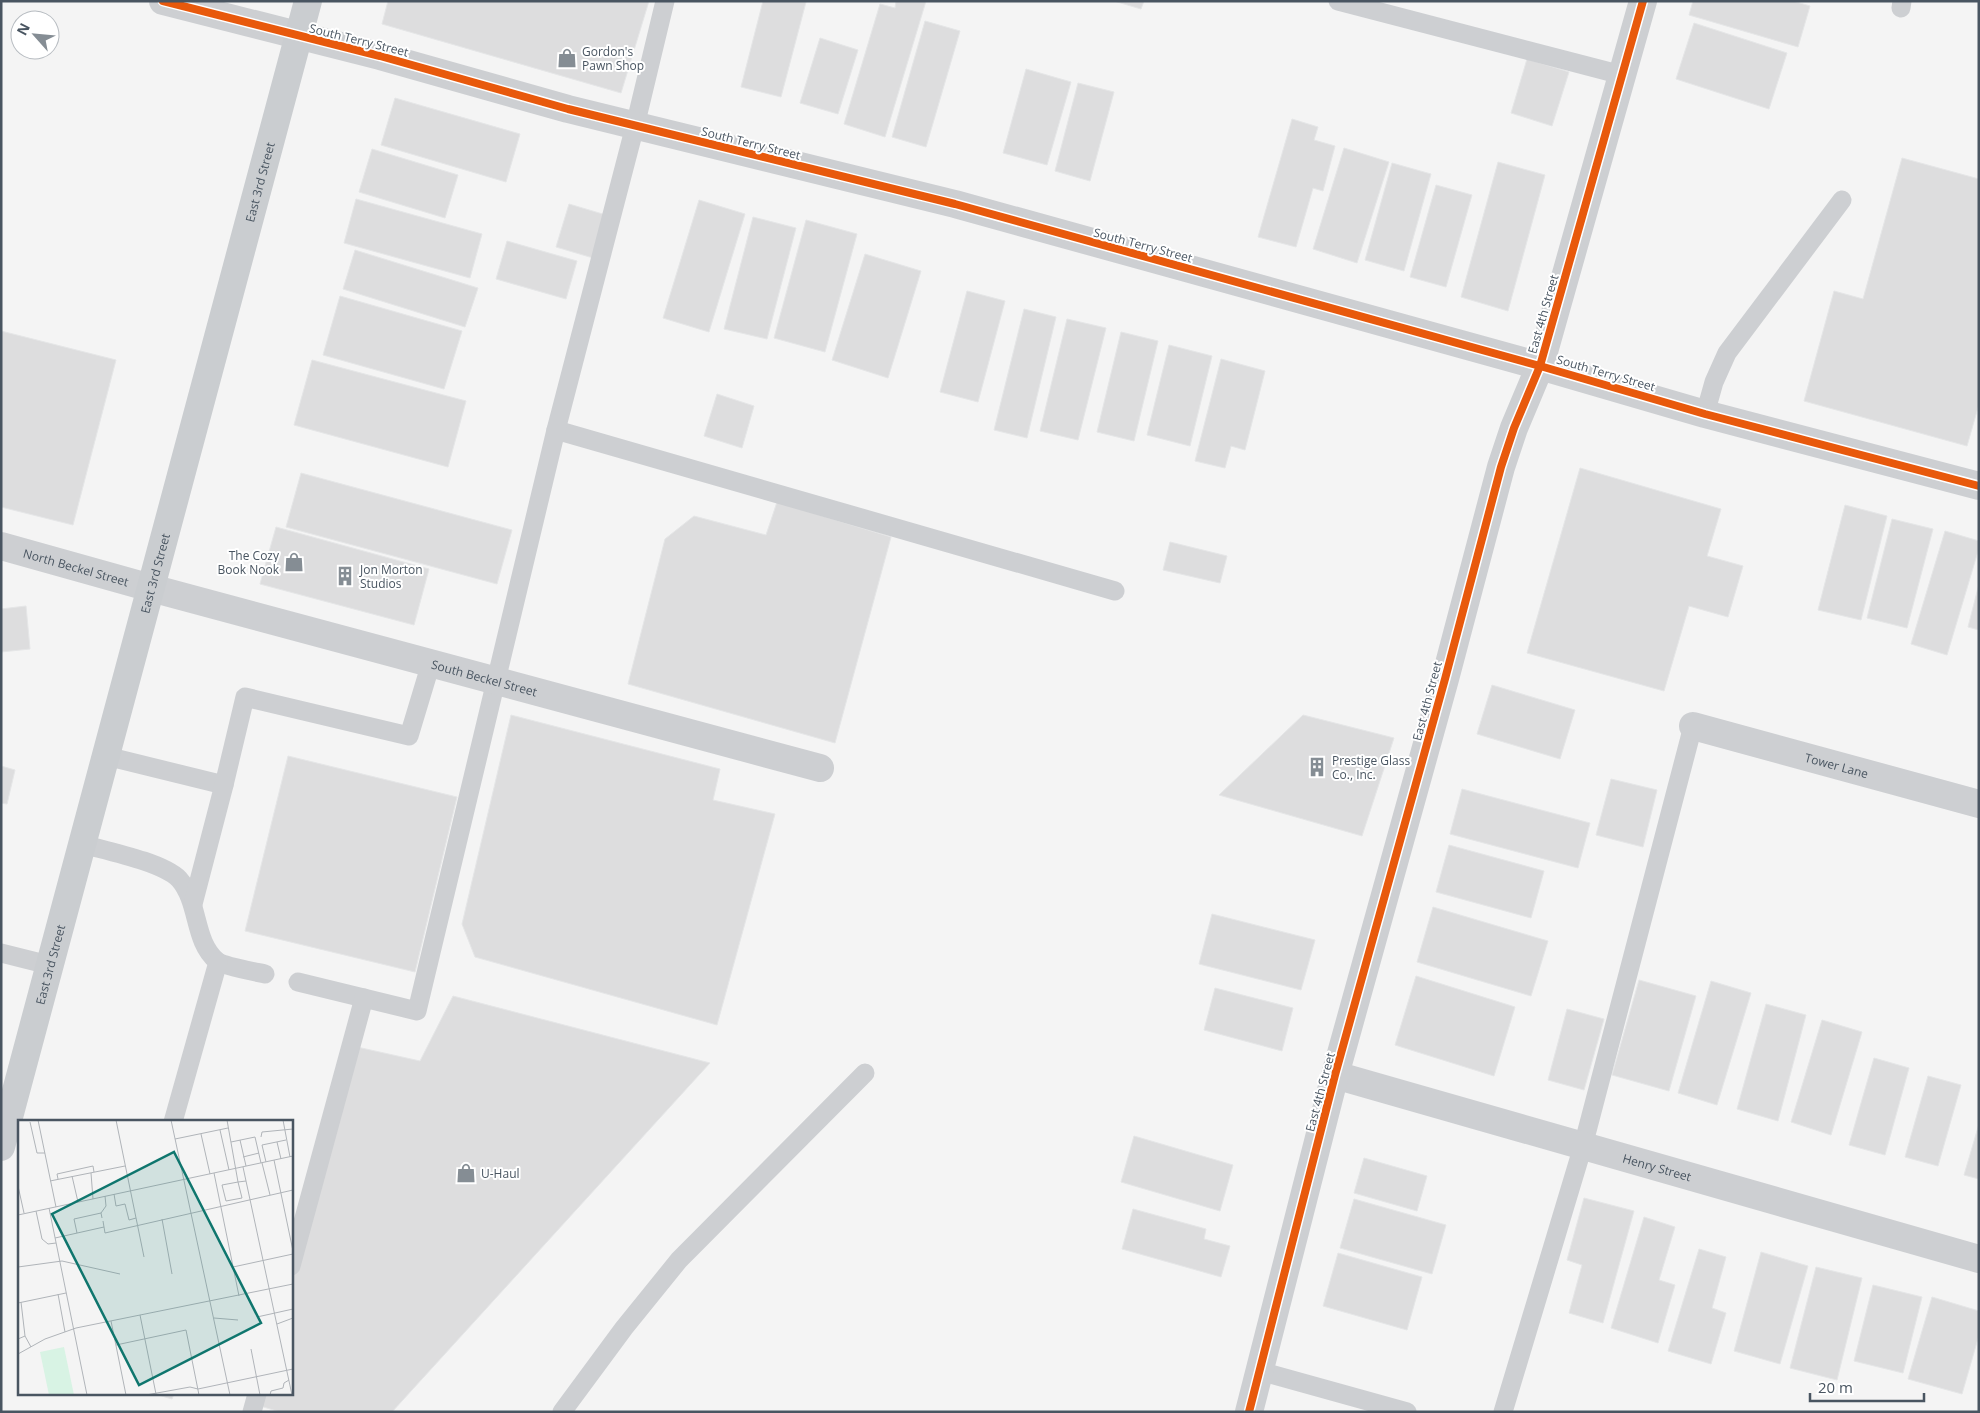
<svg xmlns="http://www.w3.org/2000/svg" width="1980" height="1413" font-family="'Open Sans',sans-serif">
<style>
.building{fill:#ddddde;stroke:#e5e6e7}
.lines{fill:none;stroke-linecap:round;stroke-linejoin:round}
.service{stroke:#cdcfd2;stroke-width:19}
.minor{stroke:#cdcfd2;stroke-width:28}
.primary{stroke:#cacdd0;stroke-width:28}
.cycleway-casing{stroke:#fff;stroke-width:11}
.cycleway{stroke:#e8590c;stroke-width:8}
.labels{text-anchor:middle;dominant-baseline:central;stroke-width:4;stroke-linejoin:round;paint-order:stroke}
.street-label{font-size:12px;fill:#495561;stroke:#fff}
.poi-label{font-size:12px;fill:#495561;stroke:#fff;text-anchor:start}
.inset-road{fill:none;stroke:#b0b4b9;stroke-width:1}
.view{fill:#0f766e;fill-opacity:0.15;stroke:#0f766e;stroke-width:2.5}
.inset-edge{fill:none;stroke:#495561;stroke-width:2.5}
</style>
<rect width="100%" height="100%" fill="#f4f4f4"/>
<g class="building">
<polygon points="388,1 649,1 621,93 382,24"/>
<polygon points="763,1 806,2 781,97 741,87"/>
<polygon points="896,1 926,1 885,137 844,124 880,4 895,8"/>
<polygon points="1114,1 1144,1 1141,9"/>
<polygon points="1693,1 1793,1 1810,6 1798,47 1689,15"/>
<polygon points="925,21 960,31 926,147 892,137"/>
<polygon points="1694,23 1787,53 1769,109 1676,79"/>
<polygon points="820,38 858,50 838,114 800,103"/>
<polygon points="1527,59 1569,72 1552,126 1511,113"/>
<polygon points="1026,69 1071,82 1047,165 1003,153"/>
<polygon points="1078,83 1114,92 1090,181 1055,171"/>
<polygon points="395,98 520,134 506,182 381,145"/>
<polygon points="1292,119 1318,127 1314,140 1335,146 1323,191 1313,188 1296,247 1258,237"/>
<polygon points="1344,148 1389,162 1357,263 1313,249"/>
<polygon points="372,149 458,175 445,218 359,192"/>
<polygon points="1902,158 1979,179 1979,404 1967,446 1804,401 1834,291 1863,299"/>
<polygon points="1498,162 1545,175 1508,311 1461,297"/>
<polygon points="1392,163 1431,174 1404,271 1365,260"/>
<polygon points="1436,185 1472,195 1446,287 1410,277"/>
<polygon points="356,199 482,234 470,278 344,243"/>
<polygon points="699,200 745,214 709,332 663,318"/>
<polygon points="569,204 606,215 593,258 556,247"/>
<polygon points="753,217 796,228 767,339 724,329"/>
<polygon points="806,220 857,234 825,352 774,338"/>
<polygon points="507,241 577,261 566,299 496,279"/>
<polygon points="355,250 478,288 465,327 343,289"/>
<polygon points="865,254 921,271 888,378 832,360"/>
<polygon points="967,291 1005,301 978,402 940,392"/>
<polygon points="340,296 462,331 444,389 323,355"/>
<polygon points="1024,309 1056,317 1027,438 994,430"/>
<polygon points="1067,319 1106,328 1078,440 1040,431"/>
<polygon points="1,331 116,360 73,525 1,507"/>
<polygon points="1121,332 1158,341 1134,441 1097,432"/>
<polygon points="1169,345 1212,356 1190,446 1147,435"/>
<polygon points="1221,359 1265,371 1245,450 1231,446 1225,468 1195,461"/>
<polygon points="312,360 466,401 448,467 294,425"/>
<polygon points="717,394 754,406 742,448 704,436"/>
<polygon points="1580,468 1721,509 1707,556 1743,566 1728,617 1689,606 1664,691 1527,653"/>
<polygon points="301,473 512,530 497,584 286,527"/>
<polygon points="777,502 891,537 835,743 628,684 665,539 694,516 766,535"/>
<polygon points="1845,505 1887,516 1861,620 1818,610"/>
<polygon points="1892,519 1933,529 1907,628 1867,618"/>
<polygon points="276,527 429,569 414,625 260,584"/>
<polygon points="1945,531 1979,541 1979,548 1947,655 1911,644"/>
<polygon points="1170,542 1227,556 1220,583 1163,570"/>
<polygon points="1979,584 1979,630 1968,627"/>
<polygon points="26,606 30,649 1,652 1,609"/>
<polygon points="1492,685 1575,710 1560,759 1477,734"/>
<polygon points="511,715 720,769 713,800 775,814 717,1025 475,957 462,924"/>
<polygon points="1303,715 1394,738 1362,836 1219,795"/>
<polygon points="288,756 457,797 415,972 245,931"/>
<polygon points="1,766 15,770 7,804 1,803"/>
<polygon points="1611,779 1657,790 1643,847 1596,835"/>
<polygon points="1462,789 1590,823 1578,868 1450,834"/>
<polygon points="1449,845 1544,871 1531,918 1436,892"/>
<polygon points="1433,907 1548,941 1531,996 1417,962"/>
<polygon points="1212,914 1315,940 1301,990 1199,964"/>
<polygon points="1416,976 1515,1007 1494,1076 1395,1045"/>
<polygon points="1639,980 1696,996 1669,1091 1612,1075"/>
<polygon points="1711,981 1751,993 1717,1105 1678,1093"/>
<polygon points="1215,988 1293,1008 1282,1051 1204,1030"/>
<polygon points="453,996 710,1063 392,1412 280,1412 257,1405 260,1394 291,1394 291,1282 357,1047 420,1061"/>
<polygon points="1766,1004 1806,1015 1778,1121 1737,1109"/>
<polygon points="1567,1009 1604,1019 1584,1090 1548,1080"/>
<polygon points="1822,1020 1862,1032 1831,1135 1791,1122"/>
<polygon points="1874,1058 1909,1068 1885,1155 1849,1145"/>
<polygon points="1928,1076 1961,1085 1938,1166 1905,1157"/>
<polygon points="1979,1124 1979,1179 1964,1175"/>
<polygon points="1134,1136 1233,1165 1220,1211 1121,1182"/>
<polygon points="1364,1158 1427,1176 1417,1211 1354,1193"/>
<polygon points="1584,1198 1634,1211 1603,1323 1569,1313 1582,1265 1567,1260"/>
<polygon points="1354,1199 1446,1225 1432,1274 1340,1248"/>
<polygon points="1133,1209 1206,1229 1204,1239 1230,1246 1221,1277 1122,1249"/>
<polygon points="1644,1217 1675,1227 1659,1280 1675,1285 1658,1343 1611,1328"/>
<polygon points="1699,1249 1726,1257 1712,1308 1726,1313 1711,1364 1668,1351"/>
<polygon points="1761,1252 1808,1266 1780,1364 1734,1351"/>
<polygon points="1338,1253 1422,1277 1407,1330 1323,1306"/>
<polygon points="1816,1267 1862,1278 1837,1380 1790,1368"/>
<polygon points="1873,1285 1922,1297 1903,1373 1854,1361"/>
<polygon points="1932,1297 1979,1311 1979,1335 1962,1394 1908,1379"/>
<polygon points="155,1394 174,1394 172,1399"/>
</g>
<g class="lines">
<g class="service">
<polyline points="1338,1 1622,75"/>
<polyline points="1901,8 1902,1"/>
<polyline points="1705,414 1714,382 1727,353 1842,200"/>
<polyline points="556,430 1115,591"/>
<polyline points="106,756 224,785 245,697 409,736 431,663"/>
<path d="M82,844c25,7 80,18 97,35 21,24 14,62 38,82 6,5 39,11 48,13"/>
<polyline points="193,904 224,785"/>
<polyline points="1,953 49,965"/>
<polyline points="298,982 417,1011 556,430 635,126 665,1"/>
<polyline points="173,1122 218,962"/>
<polyline points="291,1266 364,998"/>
<polyline points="1260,1371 1407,1412"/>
<polyline points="252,1412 257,1394"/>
<polyline points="562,1412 624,1328 679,1260 865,1073"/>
<polyline points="1503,1412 1583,1146 1693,726"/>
</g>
<g class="minor">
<polyline points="163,1 380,56 568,109 955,204 1540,366 1705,414 1979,486"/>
<path id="s1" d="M1,546l150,42 669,180"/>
<path id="s2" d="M1693,726l286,78"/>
<path id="s3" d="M1335,1075l644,184"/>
<polyline points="1249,1412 1335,1075 1445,679 1501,467 1514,428 1540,366 1643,1"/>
</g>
<path class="primary" id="s4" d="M1,1147l307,-1146"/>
<defs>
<g id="cycleway">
<polyline points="163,1 380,56 568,109 955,204 1540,366 1705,414 1979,486"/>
<polyline points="1249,1412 1335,1075 1445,679 1501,467 1514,428 1540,366 1643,1"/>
</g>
</defs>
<use href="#cycleway" class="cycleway-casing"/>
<use href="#cycleway" class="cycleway"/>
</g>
<defs>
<symbol id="shop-bare" viewBox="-9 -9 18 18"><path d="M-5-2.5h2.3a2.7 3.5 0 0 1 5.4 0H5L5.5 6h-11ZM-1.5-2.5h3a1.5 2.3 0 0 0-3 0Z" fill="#858d94" stroke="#fff" stroke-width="2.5" paint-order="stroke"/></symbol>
<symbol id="building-bare" viewBox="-9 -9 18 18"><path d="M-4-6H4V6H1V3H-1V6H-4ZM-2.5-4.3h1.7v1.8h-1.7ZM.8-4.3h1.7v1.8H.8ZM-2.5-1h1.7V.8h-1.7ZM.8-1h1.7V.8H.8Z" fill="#858d94" stroke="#fff" stroke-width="2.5" paint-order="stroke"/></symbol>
</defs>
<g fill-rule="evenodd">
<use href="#shop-bare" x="553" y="44" width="28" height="28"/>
<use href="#shop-bare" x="280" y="548" width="28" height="28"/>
<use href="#building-bare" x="331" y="562" width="28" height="28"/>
<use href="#building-bare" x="1303" y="753" width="28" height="28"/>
<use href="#shop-bare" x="452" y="1159" width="28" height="28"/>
</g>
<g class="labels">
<g class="street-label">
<text transform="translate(359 40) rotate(14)">South Terry Street</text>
<text transform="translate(751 143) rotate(14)">South Terry Street</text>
<text stroke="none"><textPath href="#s4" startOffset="999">East 3rd Street</textPath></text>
<text transform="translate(1143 245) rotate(15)">South Terry Street</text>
<text transform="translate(1543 314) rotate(-74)">East 4th Street</text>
<text transform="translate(1606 373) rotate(16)">South Terry Street</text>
<text stroke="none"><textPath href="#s1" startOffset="78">North Beckel Street</textPath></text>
<text stroke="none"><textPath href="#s4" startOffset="594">East 3rd Street</textPath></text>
<text stroke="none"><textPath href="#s1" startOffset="501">South Beckel Street</textPath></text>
<text transform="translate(1427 701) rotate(-75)">East 4th Street</text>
<text stroke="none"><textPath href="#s2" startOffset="149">Tower Lane</textPath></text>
<text stroke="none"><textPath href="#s4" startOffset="189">East 3rd Street</textPath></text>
<text transform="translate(1320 1092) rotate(-75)">East 4th Street</text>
<text stroke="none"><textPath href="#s3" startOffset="335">Henry Street</textPath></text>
</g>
<g class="poi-label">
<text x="582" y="51">Gordon's<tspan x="582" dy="14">Pawn Shop</tspan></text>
<text x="279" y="555" text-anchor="end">The Cozy<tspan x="279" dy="14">Book Nook</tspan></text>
<text x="360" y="569">Jon Morton<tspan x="360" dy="14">Studios</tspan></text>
<text x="1332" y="760">Prestige Glass<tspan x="1332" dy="14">Co., Inc.</tspan></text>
<text x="481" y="1173">U-Haul</text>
</g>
</g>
<g transform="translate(18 1120)">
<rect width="275" height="275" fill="#f4f4f4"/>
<path d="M46,227l10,48h-25l-9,-43z" fill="#d8f3e4"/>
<path class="inset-road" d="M20,0l18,87M98,0l28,137M153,0l59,275M209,0l11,62 8,-1M265,0l7,37M12,2l7,31h8M202,10l9,40M183,14l9,40M243,17l1,-5 31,-3M157,19l53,-11M222,20l6,26M213,22l24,-5 6,26M259,22l4,17M225,37l16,-4M256,40l19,91M248,42l-4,-17 24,-5M244,43l8,32M225,47l49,228M73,53l2,26M196,53l25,123M54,56l6,26M40,59l-1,-5 36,-8 1,6M32,61l75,-15M220,62l4,16 -16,3 -4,-16zM0,66l6,27M96,74l2,12 9,-2 4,16 7,-2M31,88l38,187M18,91l6,28 6,5 8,-1M0,95l275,-59M84,98l-1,-5 5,-7 -1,-10M144,99l10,55M85,101l2,12 188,-43M59,113l-3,-14 27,-6M37,118l49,-11M0,147l44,-6 58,13M215,147l60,-13M40,174l7,38M3,182l4,34M0,183l48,-10M122,195l16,79M239,197l36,-8M196,198l24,2M93,201l15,74M259,204l16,-6M0,219l7,-3 6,11M98,225l70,-15 13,65M233,229l9,46M0,234l27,-15 31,-11 217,-44M128,275l44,-8 8,2 95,-20M252,275l1,-4 12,-3 1,-5 5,-3"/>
<path class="view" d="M156,32l87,171 -122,62 -87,-171z"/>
<rect width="275" height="275" class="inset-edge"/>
</g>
<rect width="1980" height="1413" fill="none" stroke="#495561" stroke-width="5"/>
<g transform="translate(35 35) rotate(297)"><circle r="24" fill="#ffffff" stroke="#b6bbc0"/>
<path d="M0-4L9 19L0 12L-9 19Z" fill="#858d94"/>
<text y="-8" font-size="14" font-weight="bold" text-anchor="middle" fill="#495561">N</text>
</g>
<path d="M1810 1393v8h114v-8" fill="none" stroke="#495561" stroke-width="2.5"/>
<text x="1818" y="1393" font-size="15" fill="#495561" stroke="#ffffff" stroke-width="4" paint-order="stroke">20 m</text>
</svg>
